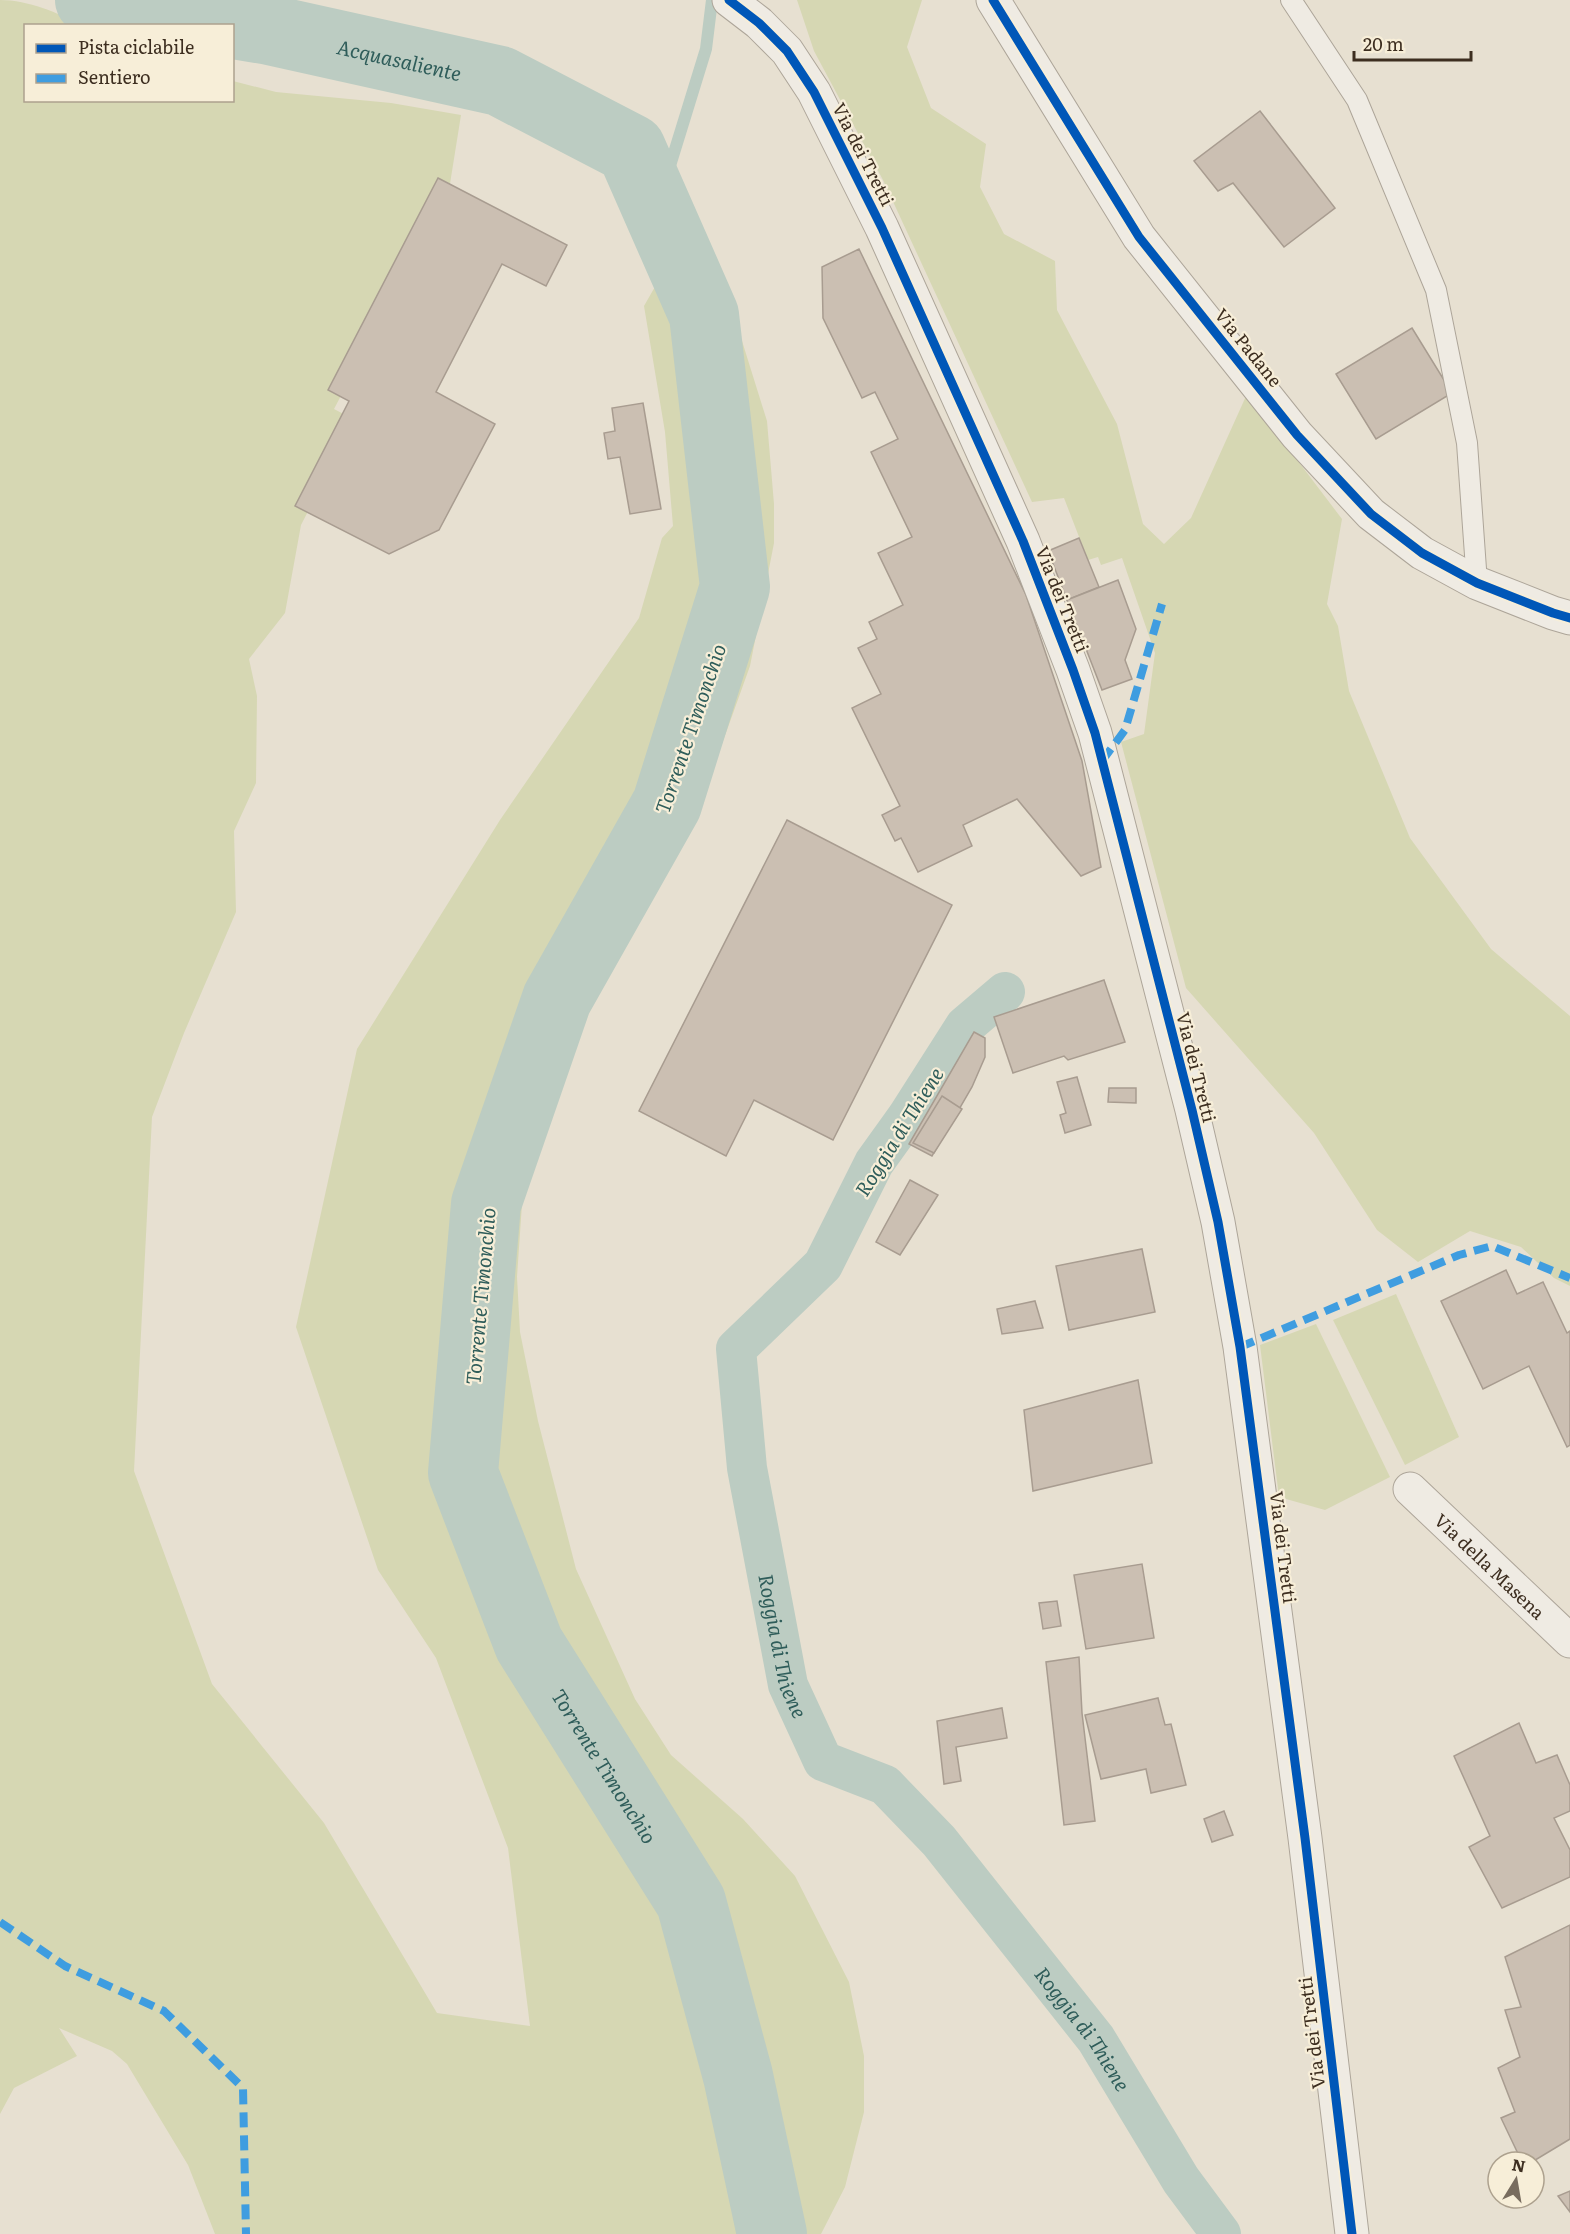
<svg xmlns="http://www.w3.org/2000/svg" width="1570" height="2234" font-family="Literata,serif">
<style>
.green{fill:#d6d7b3}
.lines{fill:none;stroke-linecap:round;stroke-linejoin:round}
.stream{stroke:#bcccc2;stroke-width:12}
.canal{stroke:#bcccc2;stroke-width:40}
.river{stroke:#bcccc2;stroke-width:70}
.building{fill:#cbbfb2;stroke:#a89c90;stroke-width:1.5}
.service-casing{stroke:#ada599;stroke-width:22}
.minor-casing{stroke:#ada599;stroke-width:35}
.tertiary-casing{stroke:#ada599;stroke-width:35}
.service{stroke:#efebe3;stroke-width:20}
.minor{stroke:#efebe3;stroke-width:33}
.tertiary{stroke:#efebe3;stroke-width:33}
.quiet{stroke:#3f9de0;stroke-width:8;stroke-dasharray:15 8;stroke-linecap:butt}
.cycleway-casing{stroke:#f7eed8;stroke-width:13}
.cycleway{stroke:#0057b8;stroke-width:9}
.labels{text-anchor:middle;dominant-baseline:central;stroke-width:4.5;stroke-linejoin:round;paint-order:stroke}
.street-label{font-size:18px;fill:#3d2e20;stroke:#f7eed8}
.water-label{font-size:20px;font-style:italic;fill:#2f5d5a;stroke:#f7eed8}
</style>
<rect width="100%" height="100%" fill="#e7e0d1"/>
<g class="green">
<path d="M0,0c29,0 57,13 83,25l-57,1v74h206l1,-19 43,11 115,11 70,12 -12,75 -115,219 21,11 -54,105 -16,88 -36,46 8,37 -1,87 -22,48 2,81 -52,121 -32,84 -18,354 78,213 112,139 113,190 93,13 -22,-178 -72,-190 -58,-88 -82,-243 61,-278 143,-229 139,-202 23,-80 11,-12 -8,-94 -21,-126 16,-28 26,-21 10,2 10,12 36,70 25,80 7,83v39l-24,123 -41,114 -45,78 -102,193 -18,42 -19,67 -8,117 3,55 18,89 38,148 59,130 36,56 72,64 52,57 54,106 15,74v56l-19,75 -24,47h-606l-27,-69 -61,-101 -15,-13 -53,-23 18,28 -63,32 -14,26z"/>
<polygon points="797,0 922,0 907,47 931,108 986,144 980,187 1004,234 1055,261 1057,310 1117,424 1143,524 1164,544 1191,518 1247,394 1342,519 1327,604 1338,626 1349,691 1410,838 1491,949 1570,1016 1570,1286 1554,1278 1521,1247 1470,1231 1418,1262 1377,1230 1314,1133 1186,988 1121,742 1144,734 1155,653 1122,558 1101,565 1098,557 1088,560 1064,498 1032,502 883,180 814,51"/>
<polygon points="1396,1294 1459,1437 1405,1465 1333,1320"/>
<polygon points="1316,1324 1390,1477 1325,1510 1279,1497 1260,1345"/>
</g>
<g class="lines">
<polyline class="stream" points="657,208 706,49 712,0"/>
<path class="canal" id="s1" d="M1005,992l-40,34 -58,91 -33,46 -51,102 -87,84 11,119 41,217 35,76 62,24 54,56 157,198 85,141 40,54"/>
<path class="river" id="s2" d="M90,0l180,30 230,51 131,68 73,166 31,272 -68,217 -110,195 -71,205 -23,269 66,171 162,258 47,174 34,158"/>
</g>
<g class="building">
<polygon points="1260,111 1335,208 1284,247 1233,183 1218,191 1194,161"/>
<polygon points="438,178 567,245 546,286 502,264 436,392 495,424 439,530 389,554 295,506 349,401 328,390"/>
<polygon points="859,249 1026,595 1082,761 1101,867 1081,876 1017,799 963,825 972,846 918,872 901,838 895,841 882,815 900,806 852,708 881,694 858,648 877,639 869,622 903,605 878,553 912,537 871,452 898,439 875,392 862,398 823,318 822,267"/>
<polygon points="1412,328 1452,393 1376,439 1336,374"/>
<polygon points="643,403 661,509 630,514 620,457 608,459 604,433 615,431 612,408"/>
<polygon points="1079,538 1099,587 1067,600 1048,551"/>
<polygon points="1118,580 1136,629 1125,660 1132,679 1102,690 1067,600"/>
<polygon points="787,820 952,905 833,1140 754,1100 726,1156 639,1111"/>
<polygon points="1104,980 1125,1042 1068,1060 1064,1056 1013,1073 994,1017"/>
<polygon points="974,1032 985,1038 985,1057 972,1087 932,1156 909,1144"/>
<polygon points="1077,1077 1091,1125 1065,1133 1060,1115 1066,1113 1057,1082"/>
<polygon points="1109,1088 1136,1088 1136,1103 1108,1102"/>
<polygon points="942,1096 962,1109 934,1153 913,1143"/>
<polygon points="910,1180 938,1195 900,1255 876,1242"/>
<polygon points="1142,1249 1155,1312 1069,1330 1056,1266"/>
<polygon points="1506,1270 1517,1294 1543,1282 1567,1333 1570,1331 1570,1445 1567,1447 1529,1366 1483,1389 1441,1301"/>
<polygon points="1035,1301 1043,1328 1002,1334 997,1309"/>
<polygon points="1138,1380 1152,1463 1033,1491 1024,1410"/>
<polygon points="1142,1564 1154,1638 1086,1649 1074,1575"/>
<polygon points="1057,1601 1061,1626 1043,1629 1039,1603"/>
<polygon points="1079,1657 1082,1713 1095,1821 1064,1825 1046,1662"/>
<polygon points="1158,1698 1165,1725 1171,1724 1186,1785 1151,1793 1146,1769 1101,1779 1085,1715"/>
<polygon points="1002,1708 1007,1738 956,1747 961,1781 944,1784 937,1721"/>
<polygon points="1519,1723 1536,1763 1557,1755 1570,1785 1570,1811 1554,1818 1570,1850 1570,1877 1502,1908 1469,1847 1490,1836 1454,1756"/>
<polygon points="1224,1811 1233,1835 1212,1842 1204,1819"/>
<polygon points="1570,1925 1570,2139 1532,2162 1522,2162 1501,2118 1515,2112 1498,2068 1520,2057 1505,2010 1521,2007 1505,1957"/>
<polygon points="1570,2191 1570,2212 1558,2196"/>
</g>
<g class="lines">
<defs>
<polyline id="service" points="1291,0 1357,100 1436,290 1467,443 1477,583"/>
<g id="minor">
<polyline points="993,0 1139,237 1297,435 1371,514 1422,553 1477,583 1553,613 1570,618"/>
<path id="s3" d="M1410,1489l160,152"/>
</g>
<polyline id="tertiary" points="729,0 759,23 787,51 814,92 882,228 1023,541 1073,670 1095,733 1192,1110 1218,1222 1240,1347 1305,1838 1352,2234"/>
</defs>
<use href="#service" class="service-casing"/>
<use href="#minor" class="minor-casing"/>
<use href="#tertiary" class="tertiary-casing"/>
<use href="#service" class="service"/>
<use href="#minor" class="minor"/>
<use href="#tertiary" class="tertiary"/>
<g class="quiet">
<polyline points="1102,761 1125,730 1162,604"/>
<polyline points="1240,1347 1459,1255 1492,1246 1570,1278"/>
<polyline points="0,1922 65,1966 164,2011 243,2088 246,2234"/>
</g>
<defs>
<g id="cycleway">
<polyline points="729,0 759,23 787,51 814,92 882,228 1023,541 1073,670 1095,733 1192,1110 1218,1222 1240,1347 1305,1838 1352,2234"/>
<polyline points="993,0 1139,237 1297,435 1371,514 1422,553 1477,583 1553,613 1570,618"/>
</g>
</defs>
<use href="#cycleway" class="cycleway-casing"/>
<use href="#cycleway" class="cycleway"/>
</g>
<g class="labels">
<g class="street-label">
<text transform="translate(864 154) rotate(63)">Via dei Tretti</text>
<text transform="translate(1249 347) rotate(51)">Via Padane</text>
<text transform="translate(1063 599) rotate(68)">Via dei Tretti</text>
<text transform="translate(1197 1067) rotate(76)">Via dei Tretti</text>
<text transform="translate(1284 1547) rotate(83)">Via dei Tretti</text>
<text stroke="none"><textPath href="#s3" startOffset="111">Via della Masena</textPath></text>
<text transform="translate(1311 2033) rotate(-97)">Via dei Tretti</text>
</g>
<g class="water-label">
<text stroke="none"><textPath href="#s2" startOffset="315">Acquasaliente</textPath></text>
<text transform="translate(689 728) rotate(-71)">Torrente Timonchio</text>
<text transform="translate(898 1131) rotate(-58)">Roggia di Thiene</text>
<text transform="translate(479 1296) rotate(-85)">Torrente Timonchio</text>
<text stroke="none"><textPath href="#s1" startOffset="753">Roggia di Thiene</textPath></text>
<text stroke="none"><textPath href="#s2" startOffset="2286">Torrente Timonchio</textPath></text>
<text stroke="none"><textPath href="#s1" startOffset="1257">Roggia di Thiene</textPath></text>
</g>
</g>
<rect x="24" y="24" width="210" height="78" fill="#f7eed8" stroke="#ada18e" stroke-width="1.5"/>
<rect x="36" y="44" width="30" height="9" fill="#0057b8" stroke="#ada18e" stroke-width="1.5"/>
<text x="78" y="54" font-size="18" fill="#3d2e20">Pista ciclabile</text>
<rect x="36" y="74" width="30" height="9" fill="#3f9de0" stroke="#ada18e" stroke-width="1.5"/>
<text x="78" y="84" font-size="18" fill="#3d2e20">Sentiero</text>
<g transform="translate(1516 2180) rotate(11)"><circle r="28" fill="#f7eed8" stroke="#ada18e" stroke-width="1.5"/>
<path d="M0-4.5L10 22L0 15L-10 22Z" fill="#786c5e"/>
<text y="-9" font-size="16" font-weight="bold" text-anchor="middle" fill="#3d2e20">N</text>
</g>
<path d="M1354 51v9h117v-9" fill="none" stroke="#3d2e20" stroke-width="3"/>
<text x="1363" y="51" font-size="18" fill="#3d2e20" stroke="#f7eed8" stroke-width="4.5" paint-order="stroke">20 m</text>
</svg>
